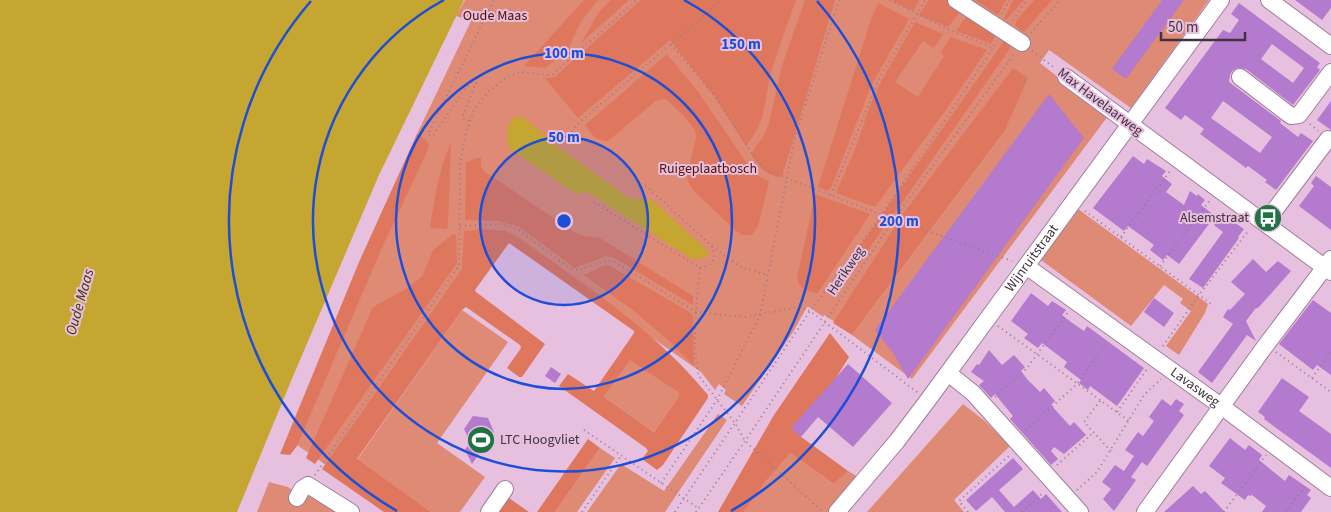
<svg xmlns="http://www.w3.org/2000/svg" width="1331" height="512" font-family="'Source Sans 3',sans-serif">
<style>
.green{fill:#df8a75}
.forest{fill:#df775f;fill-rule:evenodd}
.water{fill:#c4a630}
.building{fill:#b37ace;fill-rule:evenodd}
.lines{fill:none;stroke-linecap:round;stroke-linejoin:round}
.minor-casing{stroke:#a27d9a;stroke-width:18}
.path{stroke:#977b91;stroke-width:2;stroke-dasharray:1 4;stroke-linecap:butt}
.minor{stroke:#fff;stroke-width:16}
.ring{fill:none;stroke:#1d4ed8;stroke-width:2.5}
.labels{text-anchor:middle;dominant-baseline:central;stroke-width:4;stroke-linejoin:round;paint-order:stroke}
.park-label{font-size:14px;fill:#511002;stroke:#e8c0df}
.street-label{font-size:14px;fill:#41323e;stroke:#e8c0df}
.poi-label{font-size:14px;fill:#41323e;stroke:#e8c0df;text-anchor:end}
.water-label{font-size:15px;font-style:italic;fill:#3f3301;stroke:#e8c0df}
.centre{fill:#1d4ed8;stroke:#e8c0df;stroke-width:2.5}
.ring-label{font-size:15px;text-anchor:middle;font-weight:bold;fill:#1d4ed8;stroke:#e8c0df;stroke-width:4;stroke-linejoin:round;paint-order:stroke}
</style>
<rect width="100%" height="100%" fill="#e8c0df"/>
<g class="green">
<polygon points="465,0 1209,0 1131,108 1049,50 1040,63 1108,116 912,379 852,335 1004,132 846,329 824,315 823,317 809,307 807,307 793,332 742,406 724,394 726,390 719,384 715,390 701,372 508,237 339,474 297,445 417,134 471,21 456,16"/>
<polygon points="1078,209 1208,304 1205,313 1179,355 1166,346 1191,311 1180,303 1183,299 1164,285 1131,326 1041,260"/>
<polygon points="462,310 508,342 437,443 485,477 460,512 431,512 357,460"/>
<polygon points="630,359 679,393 679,396 654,432 604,397"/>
<polygon points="963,404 986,422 1010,446 954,500 964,512 867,512"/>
<polygon points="718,414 727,420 665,512 587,512 621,464 664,491"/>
<polygon points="600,448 615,458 577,512 555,512"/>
<polygon points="790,453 834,484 848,471 858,477 830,512 744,512 765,482 787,455"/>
<polygon points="269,482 288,487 295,492 306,491 343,512 257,512"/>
</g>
<g class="forest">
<polygon points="584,0 598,0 580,23 568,50 545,68 524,66"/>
<polygon points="611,0 629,0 581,43 599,12"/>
<path d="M641,0h155c-8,22 -16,44 -23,66 -10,32 -4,52 -27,80l-32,-50 -44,-56 -92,78 -33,-40 10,-1 5,-5z"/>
<path d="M805,0h30l-53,177c-16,-1 -23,-10 -31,-23l13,-19 5,-12 12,-54z"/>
<polygon points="891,0 919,0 913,11"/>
<polygon points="929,0 950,0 963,8 948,27 919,15"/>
<polygon points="975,0 1006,0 998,15"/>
<polygon points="1013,0 1024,0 1006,20 1004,19"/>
<polygon points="1034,0 1052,0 1024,32 1015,26 1016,21"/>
<polygon points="878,3 909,19 872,84 833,183 831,188 827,191 818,187 871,19"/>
<polygon points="970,12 996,34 991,44 956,31"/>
<polygon points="915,22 943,34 934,48 923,41 895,82 918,97 944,56 941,52 951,37 987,50 948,107 875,207 836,193 856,147 871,103 883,78"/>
<polygon points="1004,41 1010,47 1009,50 899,207 886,224 854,271 846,266"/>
<path d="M667,54l32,39 49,72 9,10 12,7 -11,44 -6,9h-9l-7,-4 -42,-40 -6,-9 -1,-6 9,-38 -1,-8 -11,-14 -18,-17 -9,1 -49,41c-12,0 -17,-7 -23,-16z"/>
<polygon points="1013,68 1028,78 1004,132 852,335 833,323 905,211"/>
<polygon points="417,134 426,140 429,146 426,154 381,250 297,446 290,455 280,454 359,262"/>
<path d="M451,143l-3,82 -1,4 -16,-1 -1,-2c5,-28 9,-58 21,-83z"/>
<polygon points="481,157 481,166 484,171 574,232 584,236 600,238 693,296 693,305 614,258 606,256 575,268 519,227 498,221 465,220 466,162"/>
<path d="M815,194l55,20 -52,79c-10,-1 -19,-4 -21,-15z"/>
<path d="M484,229l22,2 12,6c67,48 137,93 190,158v3l-45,67 -6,5 -15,-11 6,-8 -2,-3 -87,-62 9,-12 26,17 40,-58v-2l-125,-88 -34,47 1,2 69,52 -23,33h-3l-12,-9 14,-20 -1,-3 -54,-38 -4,3 -105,149 74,53h-47l-62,-43 140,-200 2,-38zM630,360l49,33v3l-25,36 -50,-35z"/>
<polygon points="453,234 456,235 457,263 315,464 306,458 373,307 404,290 422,277 433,250"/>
<polygon points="605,265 610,266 691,313 693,317 694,366 669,341 634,311 584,275"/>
<polygon points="830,333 849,357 800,436 848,471 834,484 790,453 765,482 744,512 718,512 774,415"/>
<polygon points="588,439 600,448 555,512 537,512"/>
<polygon points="509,498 529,512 499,512"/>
</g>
<g class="water">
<polygon points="0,0 464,0 379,175 291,381 237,512 0,512"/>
<path d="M516,116l8,2 33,28 73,53 22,1 55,50 1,5 -4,3 -12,1 -105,-67 -11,2 -63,-43c-10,-9 -7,-27 3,-35z"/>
</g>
<g class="building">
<polygon points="1162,0 1184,0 1126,79 1112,69"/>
<polygon points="1295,0 1331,0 1331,8 1322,20"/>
<path d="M1239,3l81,60 -3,4 3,3 -27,35 -47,-36 -9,-1 -5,3 -2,4 -1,7 52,39 -1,2 18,14 3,-4 12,8 -37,49 -11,-8 2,-2 -19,-14 -2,2 -46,-34 4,-5 -19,-14 -4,5 -16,-12 58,-78 7,3 9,-13 -8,-6zM1272,44l32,24 -11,15 -32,-24zM1223,101l49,36 -12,16 -49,-35z"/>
<polygon points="1049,94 1084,138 908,379 893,353 875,330"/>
<polygon points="1331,101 1331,130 1317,120"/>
<polygon points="1133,156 1144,164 1147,159 1166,171 1162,176 1172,184 1166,192 1184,205 1190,191 1197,196 1198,194 1205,200 1201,205 1215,216 1179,264 1167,255 1163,260 1150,250 1154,245 1128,226 1124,231 1093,208"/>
<polygon points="1316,176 1331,187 1331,230 1299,206 1314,186 1311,183"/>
<polygon points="1221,216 1224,218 1225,216 1244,229 1238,237 1239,238 1203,288 1189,279 1223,232 1214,225"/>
<polygon points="1253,259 1266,272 1278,261 1291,271 1259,307 1255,309 1246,321 1256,341 1247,335 1212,383 1198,372 1233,324 1223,317 1228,309 1230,310 1245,294 1231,282"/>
<polygon points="1031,293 1048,306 1052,301 1066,310 1062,315 1071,322 1084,331 1087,326 1144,368 1117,406 1090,386 1088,390 1079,383 1081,380 1064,367 1067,362 1042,343 1038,348 1024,338 1028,334 1011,321"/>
<polygon points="1154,298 1174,313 1164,327 1144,312"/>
<polygon points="1313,300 1331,313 1331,375 1317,365 1313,370 1279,344"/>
<polygon points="989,350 1002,365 1014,355 1025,367 1021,371 1027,379 1040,392 1044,388 1055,401 1051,405 1070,426 1074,422 1086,435 1064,454 1054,447 1051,451 1058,459 1051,465 1010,419 1013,416 995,394 991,398 979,385 984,381 971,372 977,364 979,365"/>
<polygon points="848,364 892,403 853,447 818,417 801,437 791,428"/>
<polygon points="551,367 561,374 555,383 545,376"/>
<polygon points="1282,378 1309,397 1299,411 1331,434 1331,468 1264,419 1265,417 1258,412"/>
<polygon points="1162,399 1171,406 1176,399 1184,404 1179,411 1184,415 1147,466 1142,462 1131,477 1136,480 1114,511 1103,499 1111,489 1102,482 1115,465 1124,471 1134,456 1125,450 1138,432 1143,436 1154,421 1149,417"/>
<polygon points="473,416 488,418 494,432 472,464 465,450 470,442 464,429"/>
<polygon points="1230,438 1245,450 1249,445 1262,455 1259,460 1285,481 1289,475 1311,490 1307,495 1311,498 1301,512 1262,512 1266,506 1252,495 1250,496 1248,495 1245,500 1221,483 1225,478 1209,466"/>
<polygon points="1013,458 1023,469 999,490 1014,507 1033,490 1041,499 1046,494 1062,512 1005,512 992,497 976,511 966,500"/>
<polygon points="1193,486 1201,494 1205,491 1225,512 1164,512"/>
</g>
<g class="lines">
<defs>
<g id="minor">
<polyline points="956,0 1022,43"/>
<polyline points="1269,0 1331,46"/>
<polyline points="1066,77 1331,272"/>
<polyline points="1240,77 1291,116 1299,115 1331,72"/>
<polyline points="1265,223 1328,139"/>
<path id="s1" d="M1026,266l195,140 110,82"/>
<polyline points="948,373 973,393 1080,512"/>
<polyline points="297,498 302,489 308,485 351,512"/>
<polyline points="489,512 505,489"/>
<path id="s2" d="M837,512l60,-71 31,-41 293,-400"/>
<polyline points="1145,512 1266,345 1331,259"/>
</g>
</defs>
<use href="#minor" class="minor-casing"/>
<g class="path">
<polyline points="890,0 950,30 993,48"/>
<polyline points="1002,14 1009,0"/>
<polyline points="1013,20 1027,0"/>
<polyline points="1031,33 1060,0"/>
<polyline points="671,44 715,96 755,158 766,170 882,215 1012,261"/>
<polyline points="1032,51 1056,69"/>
<polyline points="469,121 462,118 476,83 473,81 464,90 433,136 428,134 494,0"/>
<polyline points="1310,124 1318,131"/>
<polyline points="568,135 581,121 722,0"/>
<polyline points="831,195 880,77 925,0"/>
<polyline points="594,202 700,268 709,265 715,258 712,246 645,185"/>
<polyline points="1085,211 1211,304"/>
<polyline points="460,226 501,224 519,230 569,268 580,270 603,261 615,262 696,312 745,317 798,307 810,311 917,392"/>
<polyline points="1121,237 1170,171"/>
<polyline points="712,246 742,268 768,275"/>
<polyline points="1160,266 1210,200"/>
<path d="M700,268c-3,31 -9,77 -1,108l36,47 10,18 78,71"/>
<polyline points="998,326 1129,421"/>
<polyline points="1163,346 1199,295 1249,230"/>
<polyline points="1276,352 1331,392"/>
<polyline points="1312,378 1331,351"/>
<polyline points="995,397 1027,368 1068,312"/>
<polyline points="1100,401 1084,422 1111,451"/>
<polyline points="1117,412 1147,369"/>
<polyline points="584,430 698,508"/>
<polyline points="1026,430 1077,384 1107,342"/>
<polyline points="1057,465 1094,432"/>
<polyline points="315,475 459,265 460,165 466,132 474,110 489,91 507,77 521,72 547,75 553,74 637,0"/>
<polyline points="661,483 717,400 760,315 795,137 839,0"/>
<polyline points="1077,490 1097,472 1144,395 1161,379"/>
<polyline points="582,512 621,456"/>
<polyline points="675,512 810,311 882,215 997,42"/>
<polyline points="696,512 745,441 894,219 1014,54"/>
<polyline points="968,512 959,501 1011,454"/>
<polyline points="1022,512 1044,492"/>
<polyline points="1224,512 1266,455"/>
<polyline points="1286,512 1306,485"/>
</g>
<use href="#minor" class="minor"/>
</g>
<circle cx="564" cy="221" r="84" fill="#1d4ed8" fill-opacity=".12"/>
<g class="ring">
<circle cx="564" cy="221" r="84"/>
<circle cx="564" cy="221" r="168"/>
<path d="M684 0A251 251 0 1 1 444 0"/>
<path d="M397 511A335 335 0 0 1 311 1M817 1A335 335 0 0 1 731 511"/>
</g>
<defs>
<symbol id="bus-disc" viewBox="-11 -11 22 22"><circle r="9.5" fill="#217344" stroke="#e8c0df"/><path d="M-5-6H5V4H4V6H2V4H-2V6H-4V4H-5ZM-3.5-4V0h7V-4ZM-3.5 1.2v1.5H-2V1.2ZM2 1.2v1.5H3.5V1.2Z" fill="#fff"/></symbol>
<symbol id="stadium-disc" viewBox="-11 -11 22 22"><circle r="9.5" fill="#217344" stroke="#e8c0df"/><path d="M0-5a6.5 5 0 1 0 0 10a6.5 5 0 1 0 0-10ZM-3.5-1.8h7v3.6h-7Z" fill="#fff"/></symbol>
</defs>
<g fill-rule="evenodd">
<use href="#bus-disc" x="1252" y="202" width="32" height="32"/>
<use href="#stadium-disc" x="465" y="424" width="32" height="32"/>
</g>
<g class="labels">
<g class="park-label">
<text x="495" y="16">Oude Maas</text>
<text x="708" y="169">Ruigeplaatbosch</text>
</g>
<g class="street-label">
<text transform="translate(1100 102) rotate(37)">Max Havelaarweg</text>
<text stroke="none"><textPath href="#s2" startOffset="320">Wijnruitstraat</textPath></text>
<text transform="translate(846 271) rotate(-56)">Herikweg</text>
<text stroke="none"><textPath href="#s1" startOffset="208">Lavasweg</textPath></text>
</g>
<g class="poi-label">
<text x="1249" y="218">Alsemstraat</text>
<text x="500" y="440" text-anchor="start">LTC Hoogvliet</text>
</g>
<g class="water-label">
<text transform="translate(80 302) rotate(-74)">Oude Maas</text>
</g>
</g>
<circle cx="564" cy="221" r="8" class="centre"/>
<g class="ring-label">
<text x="741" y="49">150 m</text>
<text x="564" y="58">100 m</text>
<text x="564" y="142">50 m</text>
<text x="899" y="226">200 m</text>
</g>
<path d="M1161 32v8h84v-8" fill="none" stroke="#41323e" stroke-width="2.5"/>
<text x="1168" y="32" font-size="15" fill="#41323e" stroke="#e8c0df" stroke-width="4" paint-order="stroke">50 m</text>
</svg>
